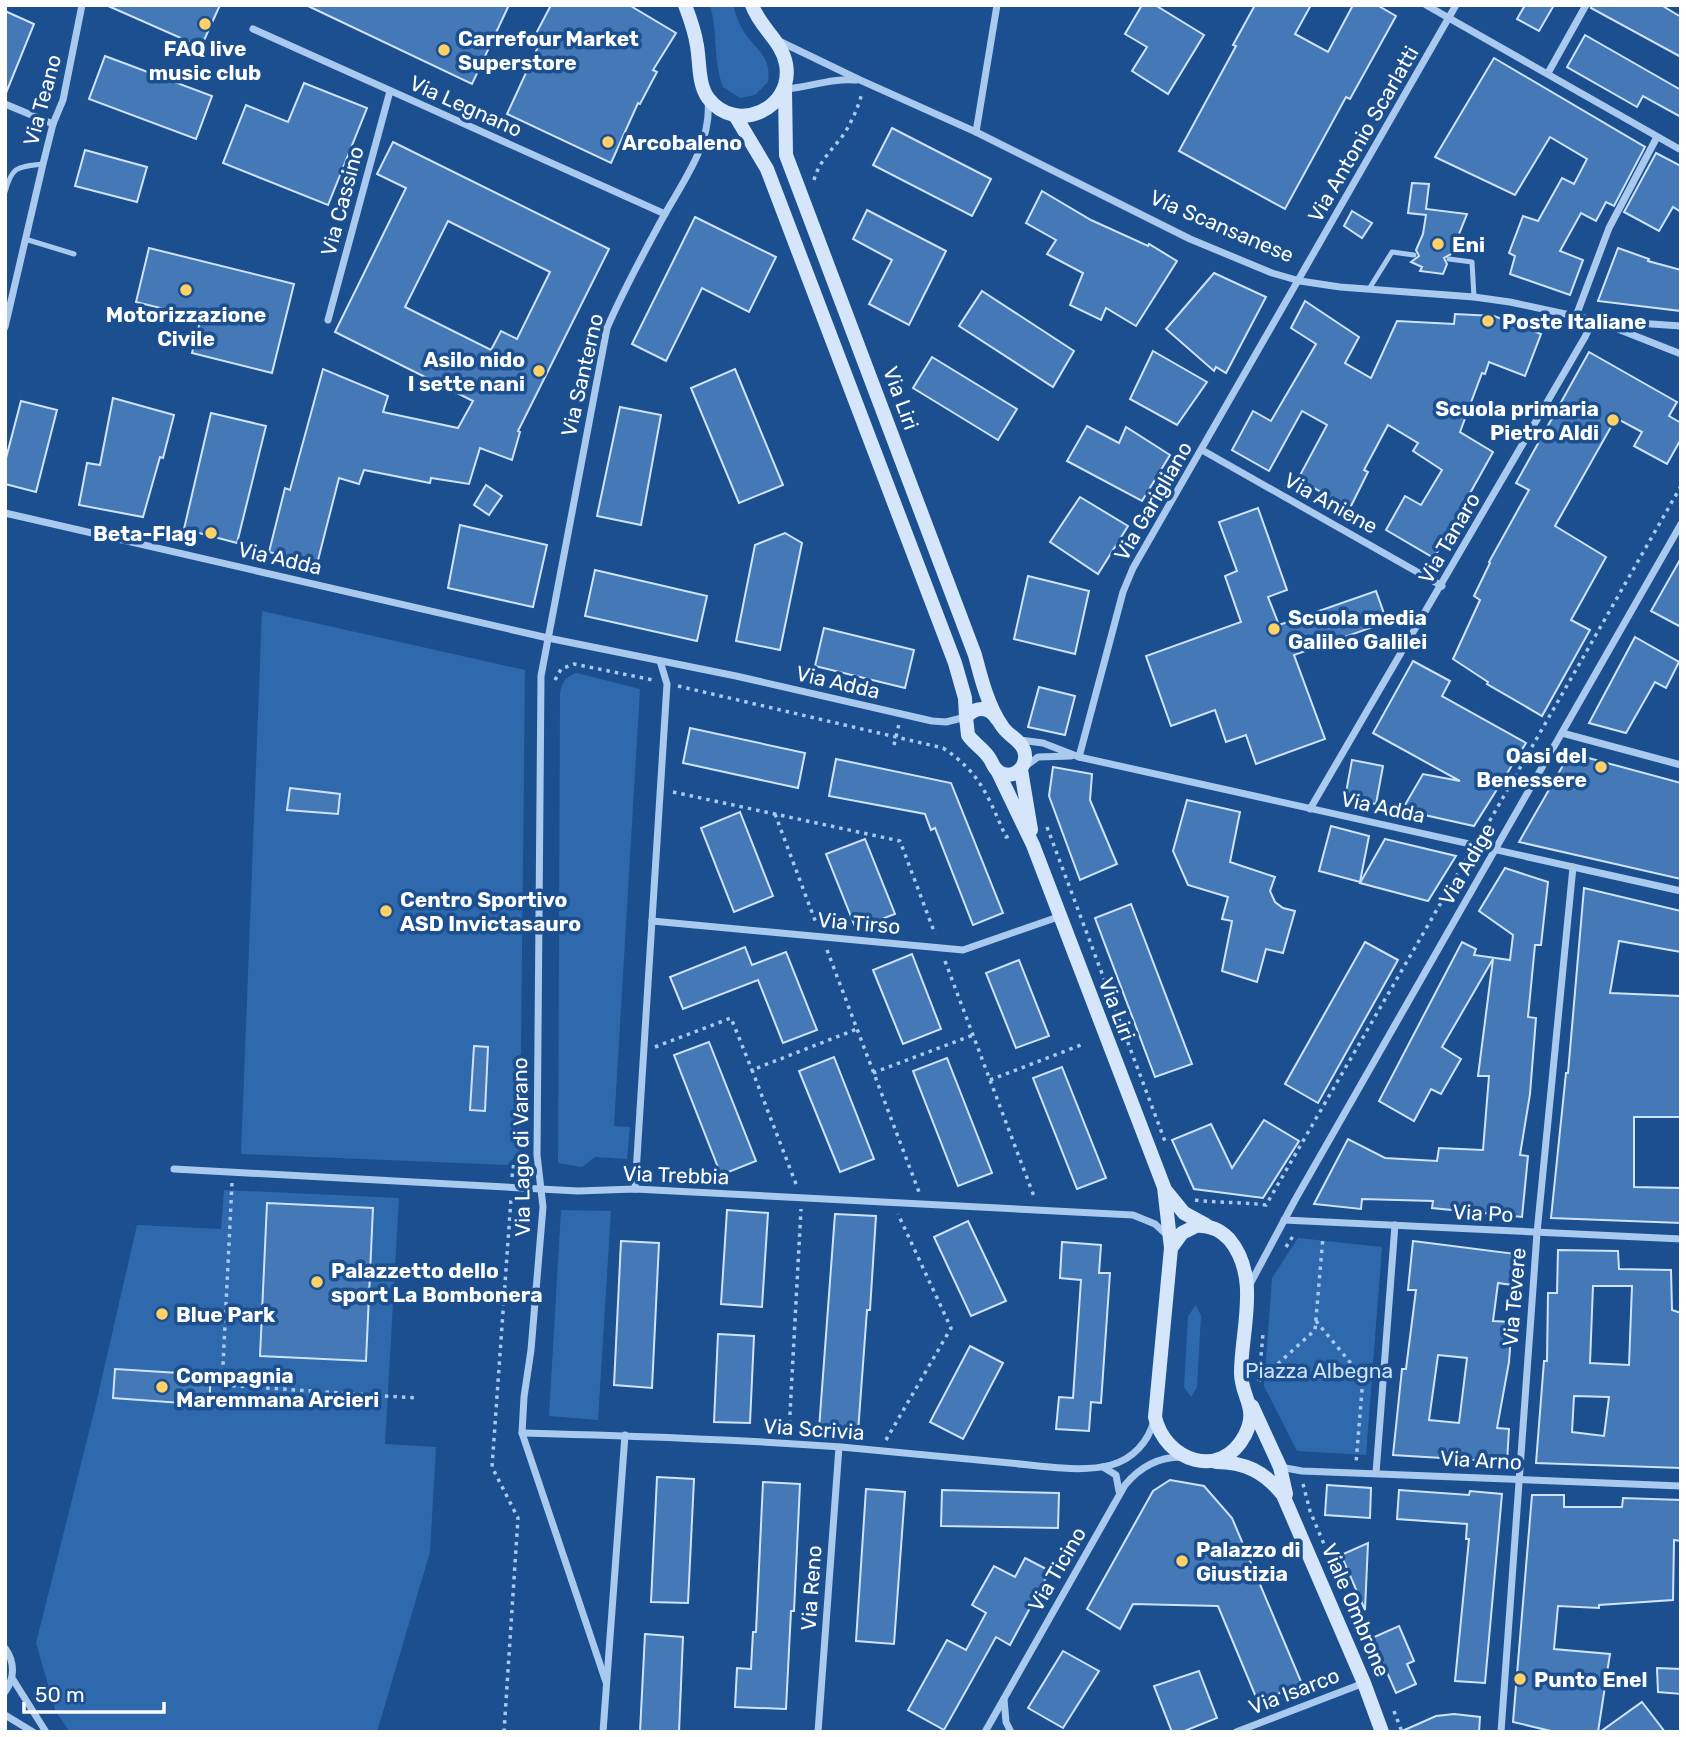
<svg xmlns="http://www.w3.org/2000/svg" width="1686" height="1737" font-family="Rubik,sans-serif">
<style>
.green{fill:#2e69ad}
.building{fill:#4478b7;stroke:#cfe3fa;stroke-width:2;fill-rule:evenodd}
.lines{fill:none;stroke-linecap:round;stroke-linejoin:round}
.path{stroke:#a9c9ee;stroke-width:3.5;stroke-dasharray:3.5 5;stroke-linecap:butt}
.lane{stroke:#a9c9ee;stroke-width:5}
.street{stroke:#a9c9ee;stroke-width:7}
.secondary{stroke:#d6e6fa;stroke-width:14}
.poi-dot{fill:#ffd166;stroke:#1b4f8f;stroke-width:2.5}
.labels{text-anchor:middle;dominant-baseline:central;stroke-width:7;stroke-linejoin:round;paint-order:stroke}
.poi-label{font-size:21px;font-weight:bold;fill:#fff;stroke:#1b4f8f;text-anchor:start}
.street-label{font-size:21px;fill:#fff;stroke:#1b4f8f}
.park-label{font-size:21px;fill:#cfe3fa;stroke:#1b4f8f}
</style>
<rect width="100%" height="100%" fill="#1b4f8f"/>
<g class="green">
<path d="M710,5h23c3,10 6,19 11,27 12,18 28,25 24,50l-13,13 -15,3 -17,-11c-10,-26 -5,-55 -13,-82z"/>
<polygon points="262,611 525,670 520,1151 507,1165 241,1154"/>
<path d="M577,673l63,16 -26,437 16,1 -3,32 -32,-2 -13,10 -24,-4 2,-470c2,-12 5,-16 17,-20z"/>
<polygon points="224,1190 399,1198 385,1444 436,1447 430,1552 377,1732 70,1732 56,1712 36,1643 95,1408 137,1225 221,1229"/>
<polygon points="561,1210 611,1211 598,1420 549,1416"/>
<polygon points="1298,1238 1382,1247 1366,1455 1297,1451 1264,1386 1272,1278"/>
<polygon points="1196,1305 1201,1316 1197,1387 1191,1397 1184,1387 1188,1316"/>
</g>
<g class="building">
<polygon points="106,5 220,5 201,47"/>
<polygon points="306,5 509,5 472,84"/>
<polygon points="551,5 629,5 676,33 653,70 657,72 640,104 638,103 611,163 507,114 537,49 530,45"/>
<polygon points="1142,5 1155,5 1204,35 1168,94 1132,71 1147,47 1125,34"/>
<polygon points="1255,5 1311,5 1295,34 1328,52 1353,5 1377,5 1396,16 1350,99 1346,97 1285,209 1179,151 1236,46 1233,45"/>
<polygon points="1525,5 1554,5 1539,31 1517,19"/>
<polygon points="1592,5 1661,5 1681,17 1681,57 1591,8"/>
<polygon points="5,11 34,24 6,93 5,93"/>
<polygon points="1585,35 1681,90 1681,117 1643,96 1637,107 1567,67"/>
<polygon points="105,56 212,96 196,139 89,99"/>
<polygon points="1494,58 1645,147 1614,206 1606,202 1596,221 1581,213 1560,251 1583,260 1570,295 1510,274 1515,256 1509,253 1523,216 1538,221 1562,178 1574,184 1587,159 1550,137 1515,195 1435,157"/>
<polygon points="304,83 367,108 328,205 223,163 246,105 288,122"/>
<polygon points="892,128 991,179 972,216 873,165"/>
<path d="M393,142l216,107 -91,182 2,1 -8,28 -32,-12 -11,36 -38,-6 -1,5 -66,-13 -5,14 -20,-6 -22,86 -48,-12 16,-64 5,2 33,-121 65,27 -5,16 75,16 15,-27 -138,-69 71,-144 -29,-14zM448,221l102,51 -33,67 -16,-8 -10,19 -86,-43z"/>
<polygon points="85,150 147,167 137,202 75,186"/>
<polygon points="1656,153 1681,166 1681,212 1673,207 1659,231 1624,212"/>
<polygon points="1412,183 1429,184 1426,209 1467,214 1451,254 1444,258 1447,264 1443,274 1420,271 1422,267 1411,262 1419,256 1416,250 1423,234 1426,215 1408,213"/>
<polygon points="1042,191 1091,220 1148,246 1149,244 1177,261 1136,326 1106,308 1101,320 1070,305 1083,273 1047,254 1056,240 1026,223"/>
<polygon points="867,210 946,251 909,325 869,304 892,260 853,239"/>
<polygon points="1352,211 1372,223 1362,238 1344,226"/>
<polygon points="695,217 776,257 749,312 702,288 666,361 632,344"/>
<polygon points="149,248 294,284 272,373 192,353 201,318 136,302"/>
<polygon points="1618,248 1649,259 1648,261 1681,270 1681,311 1598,301"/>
<polygon points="1214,273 1266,297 1226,373 1216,367 1214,371 1166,329"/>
<polygon points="982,291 1074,351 1053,387 959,326"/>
<polygon points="1305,301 1359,337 1345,363 1371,378 1397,321 1454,324 1455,314 1494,316 1541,334 1525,376 1489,362 1485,374 1482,373 1460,432 1493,452 1434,558 1386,530 1405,496 1421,505 1442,470 1413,451 1418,443 1388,425 1364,470 1368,472 1350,508 1298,479 1327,425 1302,411 1269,471 1232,450 1253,411 1271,421 1316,344 1291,328"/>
<polygon points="1153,351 1207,382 1177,425 1130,399"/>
<polygon points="1589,352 1677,402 1669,416 1681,423 1681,439 1667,464 1634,446 1642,432 1616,418 1555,526 1606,557 1571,620 1590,630 1542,716 1487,684 1488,682 1453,659 1480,600 1474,596 1490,563 1489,562 1529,490 1516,483"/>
<polygon points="932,357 1017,409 998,440 913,388"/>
<polygon points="735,369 783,485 739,503 691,388"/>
<polygon points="113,398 174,415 163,458 160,457 143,517 79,505 87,463 100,465"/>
<polygon points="21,401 57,410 36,492 5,484 5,462"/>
<polygon points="620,407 661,415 641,525 597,516"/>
<polygon points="211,413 266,426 237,543 184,529"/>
<polygon points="1087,426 1119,443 1126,427 1170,455 1142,501 1067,461"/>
<polygon points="486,485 502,496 489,515 474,505"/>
<polygon points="1080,497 1128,526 1098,574 1050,542"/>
<polygon points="1258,508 1287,590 1268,597 1279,625 1376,591 1387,622 1294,655 1325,739 1256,764 1246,735 1226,742 1215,710 1171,726 1146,656 1241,622 1225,576 1237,571 1219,522"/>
<polygon points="460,525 547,545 533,607 448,588"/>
<polygon points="785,533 802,543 780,650 736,641 755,545"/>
<polygon points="1681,558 1681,627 1651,611"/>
<polygon points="595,570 707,596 697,641 585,616"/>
<polygon points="1028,576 1089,591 1075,654 1014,639"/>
<polygon points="824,628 914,650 905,688 815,666"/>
<polygon points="1635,637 1679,662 1666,688 1655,682 1626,733 1589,723"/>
<polygon points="1413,661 1450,681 1442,696 1526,743 1474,826 1402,810 1423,774 1460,781 1373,733"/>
<polygon points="1039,687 1075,696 1065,735 1028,727"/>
<polygon points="690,728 805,753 798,788 683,763"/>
<polygon points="1570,753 1681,783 1681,879 1519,842"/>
<polygon points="836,759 951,783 1003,913 973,925 935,828 931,830 925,814 829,796"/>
<polygon points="1352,760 1383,766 1376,804 1345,798"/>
<polygon points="1053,767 1092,774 1090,800 1117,864 1080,880 1049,796"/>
<polygon points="290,788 340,794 338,814 287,810"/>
<polygon points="1187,800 1240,812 1230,862 1275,877 1270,891 1275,902 1283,908 1295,911 1283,953 1266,949 1257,982 1222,971 1232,921 1222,919 1228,897 1188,885 1173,851"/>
<polygon points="740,812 773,896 734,912 701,828"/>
<polygon points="1331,826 1369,836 1360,882 1319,871"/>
<polygon points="865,839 895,914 856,929 826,854"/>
<polygon points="1385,839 1456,856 1428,901 1360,883"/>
<polygon points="1505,868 1548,882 1541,945 1535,945 1528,1017 1536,1018 1530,1094 1520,1155 1528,1156 1522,1217 1432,1208 1433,1201 1362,1199 1361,1209 1314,1204 1348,1139 1385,1158 1437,1161 1439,1148 1483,1150 1489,1076 1478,1076 1493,959 1442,1047 1461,1059 1441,1094 1431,1089 1414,1121 1379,1101 1462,942 1476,949 1474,955 1510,960 1513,935 1479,911"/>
<polygon points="1584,888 1681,911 1681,952 1619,941 1610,993 1681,996 1681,1117 1634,1117 1634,1187 1681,1188 1681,1223 1551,1218 1566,1073 1568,1073"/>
<polygon points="1131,904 1192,1064 1155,1077 1095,918"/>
<polygon points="1365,942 1398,960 1318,1103 1285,1084"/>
<polygon points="745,947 752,965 786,952 817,1030 783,1043 758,980 683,1009 670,977"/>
<polygon points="912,954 941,1029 903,1044 873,970"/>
<polygon points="1019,960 1049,1036 1016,1048 986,973"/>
<polygon points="709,1042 756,1161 721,1175 674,1055"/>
<polygon points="474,1046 488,1047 485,1111 470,1110"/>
<polygon points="834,1057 874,1159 840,1172 799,1071"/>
<polygon points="947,1058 992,1173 958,1186 913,1071"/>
<polygon points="1062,1067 1106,1178 1077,1189 1033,1078"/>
<polygon points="1264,1120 1299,1141 1263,1198 1194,1189 1172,1140 1211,1124 1232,1168"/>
<polygon points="267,1203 373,1208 366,1361 260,1356"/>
<polygon points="727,1210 768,1213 762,1307 721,1304"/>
<polygon points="835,1214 876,1216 870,1310 867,1310 858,1432 819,1429"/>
<polygon points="968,1221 1006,1301 971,1316 934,1237"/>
<polygon points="621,1241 659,1243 652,1388 614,1385"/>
<path d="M1413,1241l103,13 -4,31 -14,-2 -5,38 19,1 -3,40 -12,66 12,1 -2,33 -114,-7 9,-86h4l10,-79h-8zM1438,1355l29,3 -8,65 -30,-3z"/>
<polygon points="1062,1242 1101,1245 1099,1273 1110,1273 1101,1403 1091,1402 1089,1431 1056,1429 1059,1397 1073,1398 1081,1280 1060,1278"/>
<path d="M1558,1250l60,1 1,18 52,1 1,40 9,3v155l-145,-5 8,-102h3l1,-68h9zM1593,1286h39l-3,79 -39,-2zM1574,1396l35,1 -5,39 -32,-4z"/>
<polygon points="718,1334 754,1336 750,1423 714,1422"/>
<polygon points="970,1346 1003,1363 963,1439 930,1422"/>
<polygon points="115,1369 211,1375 209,1405 113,1398"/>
<polygon points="657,1477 694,1479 688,1603 651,1602"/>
<polygon points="1170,1480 1204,1486 1232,1518 1302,1684 1258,1702 1218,1606 1133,1604 1120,1629 1087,1609 1153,1491"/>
<polygon points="763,1482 800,1484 794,1611 791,1611 786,1709 735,1707 737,1668 751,1669 753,1632 756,1632"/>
<polygon points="1327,1485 1371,1488 1370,1518 1325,1515"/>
<polygon points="866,1489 905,1492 894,1644 856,1641"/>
<polygon points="942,1490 1059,1493 1058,1528 941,1526"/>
<polygon points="1399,1490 1469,1495 1470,1491 1502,1494 1485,1683 1455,1681 1469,1539 1466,1539 1467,1524 1397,1519"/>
<polygon points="1532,1495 1564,1495 1564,1507 1622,1507 1623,1498 1681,1500 1681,1541 1674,1540 1673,1600 1599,1605 1599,1608 1558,1606 1554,1649 1610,1654 1598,1732 1555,1732 1513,1722"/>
<polygon points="1368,1543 1365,1610 1341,1555"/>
<polygon points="1025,1558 1050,1571 1010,1645 996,1637 944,1730 908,1710 947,1640 966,1650 986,1613 972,1605 994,1566 1015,1577"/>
<polygon points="1399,1626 1414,1661 1407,1664 1416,1684 1396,1693 1372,1638"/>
<polygon points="645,1634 683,1637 679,1732 640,1732"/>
<polygon points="1063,1651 1099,1671 1063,1728 1028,1708"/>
<polygon points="1657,1668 1681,1669 1681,1694 1658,1692"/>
<polygon points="1199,1671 1217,1718 1182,1732 1172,1732 1154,1686"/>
<polygon points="1642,1702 1665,1732 1600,1732"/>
<polygon points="1454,1714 1480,1717 1479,1732 1400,1732 1436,1716"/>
</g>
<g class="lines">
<g class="path">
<path d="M814,180c5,-19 19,-31 30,-46 8,-13 14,-26 18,-41"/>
<polyline points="555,680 561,669 574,664 653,680"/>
<path d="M678,686l265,62c38,25 45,49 63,89l6,-2"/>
<polyline points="894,745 899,724"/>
<polyline points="673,792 900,841 935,934"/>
<polyline points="775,814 816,923"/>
<polyline points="1047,827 1166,1144"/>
<polyline points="1479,834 1485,829 1681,486"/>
<polyline points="827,950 919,1192"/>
<polyline points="945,961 1035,1199"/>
<polyline points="655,1047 731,1018 752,1070"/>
<polyline points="873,1073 973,1035"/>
<polyline points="990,1080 1081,1045"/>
<polyline points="512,1177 514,1163 524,1156"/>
<polyline points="232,1183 222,1385 416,1398"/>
<polyline points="796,1184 752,1070 857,1029"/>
<path d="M1195,1200c25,3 46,2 71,5l202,-349"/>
<polyline points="1286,1247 1295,1233"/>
<polyline points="1316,1321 1363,1378 1356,1463"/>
<polyline points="1259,1381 1263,1333"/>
<polyline points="1259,1381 1315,1330 1323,1237"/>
<polyline points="789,1432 801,1209"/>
<polyline points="886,1440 951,1328 898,1214"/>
<polyline points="1303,1484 1310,1511 1326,1549"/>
<polyline points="1394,1711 1402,1732"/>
<polyline points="504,1732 518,1518 492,1467 511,1199"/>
</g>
<g class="lane">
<path d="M5,192c7,-26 12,-25 38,-28"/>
<polyline points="25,239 74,254"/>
<polyline points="1449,259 1472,262 1474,297"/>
<polyline points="1369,289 1392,252 1414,255"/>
</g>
<g class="street">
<polyline points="1426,5 1681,150"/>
<polyline points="253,29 665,214"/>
<polyline points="779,41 860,80 976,132 1190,239 1272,273 1300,281 1340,287 1474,297 1510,302 1593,320 1681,326"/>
<polyline points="1548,73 1586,5"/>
<path d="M785,89c26,-2 45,-11 71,-9"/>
<polyline points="5,104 53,124"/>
<polyline points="976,132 997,5"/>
<polyline points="1576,316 1609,228 1657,137"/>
<polyline points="328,320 390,91"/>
<polyline points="1600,322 1681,354"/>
<polyline points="5,327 43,164 53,124 63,100 82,5"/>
<polyline points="1202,450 1442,586"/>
<polyline points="5,513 548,638 736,676 932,721 946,722 966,717"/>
<polyline points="1562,733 1681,765"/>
<polyline points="1020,740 1043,743 1079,757 1681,891"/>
<polyline points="1079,757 1123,592 1133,568 1456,5"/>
<polyline points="1027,765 1038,757 1071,756"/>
<polyline points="1310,809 1585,337 1593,320"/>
<polyline points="652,921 963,950 1058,917"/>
<polyline points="174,1169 578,1191 635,1189 1133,1215 1155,1224 1167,1235"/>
<polyline points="635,1189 667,684 660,661"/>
<polyline points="1284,1220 1681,1239"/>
<polyline points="1249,1286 1295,1200 1681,524"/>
<path d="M522,1433c106,3 213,6 319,14 56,5 113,11 169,16 31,3 72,10 101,2 22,-6 37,-23 43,-44"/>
<polyline points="1103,1467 1116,1475 1119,1491"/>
<polyline points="1280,1467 1302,1471 1681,1486"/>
<polyline points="1376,1473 1395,1225"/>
<path d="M5,1648c10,14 10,30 0,44"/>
<polyline points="12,1678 46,1732"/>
<path d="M606,1682l-84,-249 2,-36 7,-47 12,-143 -6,-52 4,-479 66,-348c16,-37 35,-72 54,-107 20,-37 51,-76 47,-120"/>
<polyline points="1004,1699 1006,1722 1011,1732"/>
<polyline points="5,1715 33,1732"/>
<polyline points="603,1732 625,1435"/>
<polyline points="818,1732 839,1447"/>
<path d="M985,1732l140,-247c15,-18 33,-28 56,-28"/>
<polyline points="1236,1732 1364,1683"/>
<polyline points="1501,1732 1537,1233 1573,867"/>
</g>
<g class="secondary">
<path d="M685,5c5,13 10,27 12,41 3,17 1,38 11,52 28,37 86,11 78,-34 -4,-23 -26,-36 -34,-59"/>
<path d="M785,89l1,66 189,500c6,23 13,51 27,71 6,10 18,13 22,24 5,15 -9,31 -25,22 -5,-3 -6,-8 -9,-13 -6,-10 -16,-15 -22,-24l-2,-18c10,-11 23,-11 31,2"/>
<polyline points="736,117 767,169 955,663 965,698 966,717"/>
<polyline points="997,770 1033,845 1164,1187 1171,1248"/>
<polyline points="1021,770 1031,830"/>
<polyline points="1166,1191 1184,1213 1206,1225"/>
<path d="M1196,1226c13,-1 24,4 33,13 32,38 12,91 12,134 0,24 18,35 4,62 -24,46 -80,26 -90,-18l16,-169 11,-15z"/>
<polyline points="1252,1406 1280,1467 1286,1494"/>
<path d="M1216,1462c29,0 49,10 67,33l81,188 18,49"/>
</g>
</g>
<g class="poi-dot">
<circle cx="205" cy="24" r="7"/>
<circle cx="444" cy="50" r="7"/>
<circle cx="608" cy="142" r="7"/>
<circle cx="1438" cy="244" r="7"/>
<circle cx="186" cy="290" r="7"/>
<circle cx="1488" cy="321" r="7"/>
<circle cx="539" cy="371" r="7"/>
<circle cx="1613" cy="420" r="7"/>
<circle cx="211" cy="533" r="7"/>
<circle cx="1274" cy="629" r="7"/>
<circle cx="1601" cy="767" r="7"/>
<circle cx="386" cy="911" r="7"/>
<circle cx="317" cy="1282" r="7"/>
<circle cx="162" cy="1314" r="7"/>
<circle cx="162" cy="1387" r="7"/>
<circle cx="1182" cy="1561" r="7"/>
<circle cx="1520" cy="1679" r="7"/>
</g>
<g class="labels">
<g class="poi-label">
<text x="458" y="38">Carrefour Market<tspan x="458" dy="24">Superstore</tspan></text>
<text x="205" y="48" text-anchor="middle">FAQ live<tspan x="205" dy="24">music club</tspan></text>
<text x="622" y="142">Arcobaleno</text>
<text x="1452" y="244">Eni</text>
<text x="186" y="314" text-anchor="middle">Motorizzazione<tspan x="186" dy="24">Civile</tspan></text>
<text x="1502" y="321">Poste Italiane</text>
<text x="525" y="359" text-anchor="end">Asilo nido<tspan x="525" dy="24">I sette nani</tspan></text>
<text x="1599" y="408" text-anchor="end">Scuola primaria<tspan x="1599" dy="24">Pietro Aldi</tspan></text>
<text x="197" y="533" text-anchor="end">Beta-Flag</text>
<text x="1288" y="617">Scuola media<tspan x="1288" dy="24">Galileo Galilei</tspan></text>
<text x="1587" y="755" text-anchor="end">Oasi del<tspan x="1587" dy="24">Benessere</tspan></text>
<text x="400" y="899">Centro Sportivo<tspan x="400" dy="24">ASD Invictasauro</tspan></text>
<text x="331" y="1270">Palazzetto dello<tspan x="331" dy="24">sport La Bombonera</tspan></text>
<text x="176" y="1314">Blue Park</text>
<text x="176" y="1375">Compagnia<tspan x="176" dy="24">Maremmana Arcieri</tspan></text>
<text x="1196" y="1549">Palazzo di<tspan x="1196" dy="24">Giustizia</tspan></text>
<text x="1534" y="1679">Punto Enel</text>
</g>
<g class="street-label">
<text transform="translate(42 100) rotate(-75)">Via Teano</text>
<text transform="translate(466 106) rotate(24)">Via Legnano</text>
<text transform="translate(1363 134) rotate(-60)">Via Antonio Scarlatti</text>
<text transform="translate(342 201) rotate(-75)">Via Cassino</text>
<text transform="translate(1222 226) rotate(23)">Via Scansanese</text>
<text transform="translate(582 375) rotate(-77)">Via Santerno</text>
<text transform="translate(901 398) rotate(70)">Via Liri</text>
<text transform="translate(1153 501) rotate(-60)">Via Garigliano</text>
<text transform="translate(1331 503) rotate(29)">Via Aniene</text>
<text transform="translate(1449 538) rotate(-60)">Via Tanaro</text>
<text transform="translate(280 558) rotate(13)">Via Adda</text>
<text transform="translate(838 682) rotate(13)">Via Adda</text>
<text transform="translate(1383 807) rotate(12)">Via Adda</text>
<text transform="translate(1467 864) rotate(-60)">Via Adige</text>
<text transform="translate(859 923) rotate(5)">Via Tirso</text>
<text transform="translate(1117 1009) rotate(69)">Via Liri</text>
<text transform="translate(521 1147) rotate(-91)">Via Lago di Varano</text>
<text transform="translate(676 1175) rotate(2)">Via Trebbia</text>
<text transform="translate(1483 1213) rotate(3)">Via Po</text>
<text transform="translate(1514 1297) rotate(-85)">Via Tevere</text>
<text transform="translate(814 1429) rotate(4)">Via Scrivia</text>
<text transform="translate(1481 1460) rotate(3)">Via Arno</text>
<text transform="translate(1057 1569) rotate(-60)">Via Ticino</text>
<text transform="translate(811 1588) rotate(-86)">Via Reno</text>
<text transform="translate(1356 1610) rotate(67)">Viale Ombrone</text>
<text transform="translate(1294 1691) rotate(-21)">Via Isarco</text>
</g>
<g class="park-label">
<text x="1319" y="1370">Piazza Albegna</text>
</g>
</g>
<rect width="1686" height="1737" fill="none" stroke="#ffffff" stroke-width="14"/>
<path d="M24 1702v10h140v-10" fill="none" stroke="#ffffff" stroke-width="3.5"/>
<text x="35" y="1702" font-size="21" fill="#ffffff" stroke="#1b4f8f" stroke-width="5" paint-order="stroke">50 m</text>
</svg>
